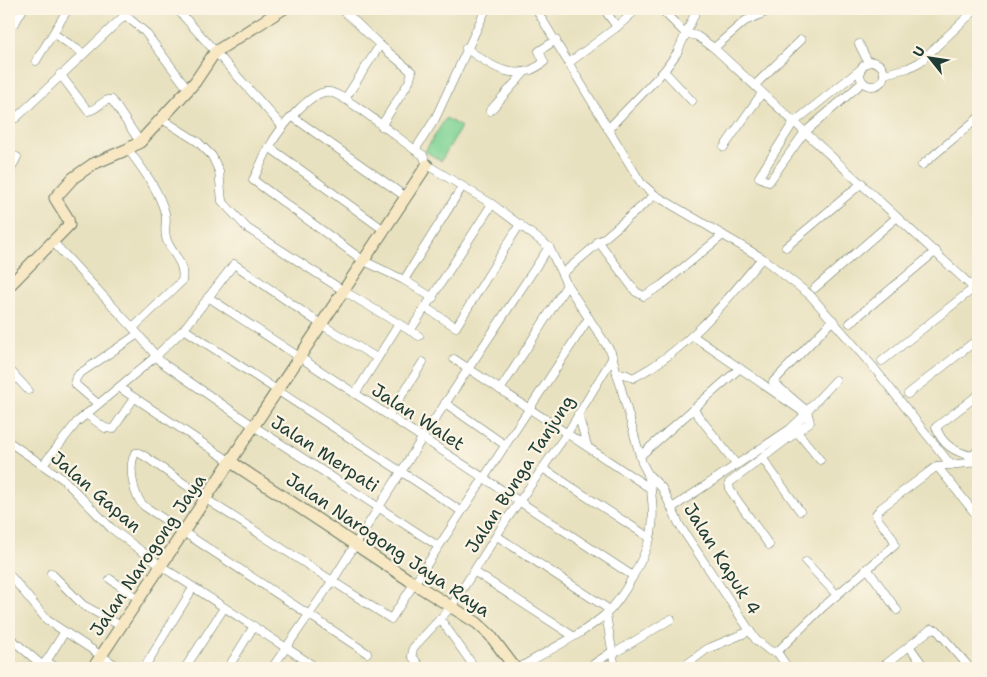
<svg xmlns="http://www.w3.org/2000/svg" width="987" height="677" font-family="'Shantell Sans',sans-serif">
<style>
.pitch{fill:#7fd396;stroke:#4f8865}
.lines{fill:none;stroke-linecap:round;stroke-linejoin:round}
.street-casing{stroke:#657665;stroke-width:9}
.secondary-casing{stroke:#657665;stroke-width:13}
.street{stroke:#fff;stroke-width:8}
.secondary{stroke:#f7e8c3;stroke-width:11}
.labels{text-anchor:middle;dominant-baseline:central;stroke-width:4.5;stroke-linejoin:round;paint-order:stroke}
.street-label{font-size:18px;fill:#1f3d34;stroke:#fcf5e5}
</style>
<rect width="100%" height="100%" fill="#fcf5e5"/>
<filter id="ink" filterUnits="userSpaceOnUse"><feTurbulence type="fractalNoise" baseFrequency=".02" numOctaves="2"/><feDisplacementMap in="SourceGraphic" scale="10" xChannelSelector="R" yChannelSelector="G"/><feConvolveMatrix kernelMatrix="1 2 1 2 8 2 1 2 1" color-interpolation-filters="sRGB"/></filter>
<filter id="wash" filterUnits="userSpaceOnUse"><feTurbulence type="fractalNoise" baseFrequency=".0096" numOctaves="4" result="noise"/><feDisplacementMap in="SourceGraphic" scale="20" xChannelSelector="R" yChannelSelector="G"/><feGaussianBlur stdDeviation="1.12" result="paint"/><feColorMatrix in="noise" values="0 0 0 0 0 0 0 0 0 0 0 0 0 0 0 0 0 1.4 0 .05"/><feComposite in="paint" operator="in"/></filter>
<g filter="url(#wash)">
<rect width="100%" height="100%" fill="#e8e1bf"/>
<polygon class="pitch" points="446,118 461,127 441,161 425,151"/>
</g>
<g filter="url(#ink)">
<g class="lines">
<defs>
<g id="street">
<polyline points="177,9 283,127"/>
<polyline points="342,9 380,45 412,72 409,82 381,126"/>
<polyline points="486,9 435,119 415,150 423,155 427,165 492,204 549,247 567,285 611,352 642,463 648,474 662,488 680,526 756,640 770,651 777,652"/>
<polyline points="536,9 641,183 655,195 762,258 810,295 874,368 951,465"/>
<polyline points="604,9 617,27"/>
<polyline points="661,9 685,33 697,36 714,48 978,292"/>
<polyline points="15,23 23,9"/>
<polyline points="57,36 83,53"/>
<polyline points="859,44 868,62"/>
<path d="M466,48c24,18 51,37 78,14l-5,-11 17,-11"/>
<polyline points="714,48 745,21 766,12"/>
<polyline points="36,61 68,9"/>
<circle cx="872" cy="74" r="12"/>
<polyline points="570,62 617,27 637,9"/>
<polyline points="861,69 793,123 759,177 769,182 804,133 863,82"/>
<polyline points="664,71 692,101"/>
<path d="M60,74l28,37c10,-1 15,-13 24,-11l28,42"/>
<polyline points="884,74 908,68 920,62 976,9"/>
<polyline points="755,85 801,40"/>
<polyline points="345,99 380,45"/>
<polyline points="490,111 523,74"/>
<polyline points="9,116 13,119 16,118 125,15 145,32 188,89"/>
<polyline points="293,117 406,197"/>
<polyline points="162,119 198,142 212,156 219,171 222,201 247,228 344,291 419,336"/>
<polyline points="608,129 664,71 677,53 697,9"/>
<polyline points="269,147 384,230"/>
<polyline points="724,147 762,93"/>
<path d="M128,149c15,21 30,39 37,64 3,10 -3,19 3,30 7,14 17,21 14,38l-49,47"/>
<path d="M415,150c-17,-12 -69,-55 -85,-58 -19,-3 -52,39 -60,54 -7,11 -11,23 -17,34l111,81 40,19 29,18"/>
<polyline points="922,165 978,118"/>
<polyline points="9,173 17,157"/>
<polyline points="598,241 636,292 644,296 662,285 723,235"/>
<polyline points="53,242 133,328 161,362 255,427 438,546"/>
<polyline points="786,247 862,183"/>
<polyline points="562,274 655,195"/>
<polyline points="404,280 462,187"/>
<polyline points="815,288 896,218"/>
<polyline points="208,297 633,576"/>
<polyline points="426,308 456,327 520,224"/>
<polyline points="850,323 936,251"/>
<polyline points="184,329 461,511"/>
<polyline points="410,331 492,204"/>
<polyline points="454,359 651,489"/>
<polyline points="882,361 974,288"/>
<polyline points="9,369 28,390"/>
<path d="M617,374h8l8,4c54,-28 91,-74 129,-120"/>
<polyline points="120,388 231,462"/>
<polyline points="500,390 567,285"/>
<polyline points="355,394 399,324"/>
<polyline points="908,394 978,339"/>
<path d="M978,395l-42,32c6,18 19,25 36,29l6,-6"/>
<polyline points="445,403 505,445"/>
<polyline points="98,404 76,385 75,380 79,374 138,334"/>
<polyline points="693,409 736,464"/>
<polyline points="807,411 836,380"/>
<polyline points="86,414 105,428 113,429 134,398"/>
<polyline points="578,414 587,445"/>
<polyline points="389,415 423,362"/>
<polyline points="798,433 820,460"/>
<polyline points="9,442 63,479 111,528 161,566 317,668"/>
<polyline points="640,456 740,368"/>
<polyline points="763,459 800,511"/>
<polyline points="43,465 77,422 155,357 184,329 234,264 322,325 377,358"/>
<polyline points="937,466 978,517"/>
<polyline points="544,469 650,538"/>
<polyline points="672,508 790,429 806,414 693,336"/>
<polyline points="497,536 610,610"/>
<polyline points="769,545 730,490 729,483 810,422 807,411 773,382 833,320"/>
<polyline points="806,562 837,595"/>
<polyline points="867,568 897,610"/>
<polyline points="475,572 573,636"/>
<polyline points="51,573 83,605 121,626"/>
<polyline points="9,574 47,620 120,668"/>
<polyline points="110,579 139,599"/>
<polyline points="606,614 615,668"/>
<polyline points="441,620 475,668"/>
<polyline points="9,637 43,666"/>
<polyline points="909,646 925,668"/>
<path d="M367,653l-223,-147c-11,-10 -16,-39 -9,-53h4l7,4 60,42 185,120 198,-301"/>
<polyline points="613,654 671,619"/>
<polyline points="46,661 57,668"/>
<polyline points="42,668 64,633"/>
<polyline points="144,668 193,588"/>
<polyline points="185,668 224,608"/>
<polyline points="228,668 254,626"/>
<polyline points="272,668 333,580 423,437 549,247"/>
<polyline points="421,668 412,656 413,648 451,607 507,519 568,432 613,357"/>
<path d="M519,668c29,-18 61,-32 87,-54 17,-15 37,-54 44,-76 5,-19 2,-45 -2,-64"/>
<polyline points="588,668 613,651"/>
<polyline points="682,668 707,649 750,631"/>
<path d="M788,668l-11,-16 46,-45 72,-62c-1,-12 -16,-19 -19,-31l5,-6 56,-42 41,-4"/>
<polyline points="881,668 931,629 937,630 970,668"/>
</g>
<g id="secondary">
<polyline points="9,286 69,225 68,219 55,198 73,178 93,164 128,149 140,142 195,82 215,52 283,9"/>
<polyline points="231,462 415,584 477,623 490,635 515,668"/>
<polyline points="93,668 427,165"/>
</g>
</defs>
<use href="#street" class="street-casing"/>
<use href="#secondary" class="secondary-casing"/>
<use href="#street" class="street"/>
<use href="#secondary" class="secondary"/>
</g>
</g>
<g class="labels">
<g class="street-label">
<text transform="translate(418 417) rotate(33)">Jalan Walet</text>
<text transform="translate(325 454) rotate(33)">Jalan Merpati</text>
<text transform="translate(520 474) rotate(-57)">Jalan Bunga Tanjung</text>
<text transform="translate(96 492) rotate(41)">Jalan Gapan</text>
<text transform="translate(388 545) rotate(34)">Jalan Narogong Jaya Raya</text>
<text transform="translate(148 555) rotate(-56)">Jalan Narogong Jaya</text>
<text transform="translate(722 559) rotate(58)">Jalan Kapuk 4</text>
</g>
</g>
<rect width="987" height="677" fill="none" stroke="#fcf5e5" stroke-width="30"/>
<g transform="translate(930 58) rotate(300)" stroke="#fcf5e5" stroke-width="4" paint-order="stroke">
<path d="M0-4L9 19L0 12L-9 19Z" fill="#1f3d34"/>
<text y="-8" font-size="14" font-weight="bold" text-anchor="middle" fill="#1f3d34">U</text>
</g>
</svg>
